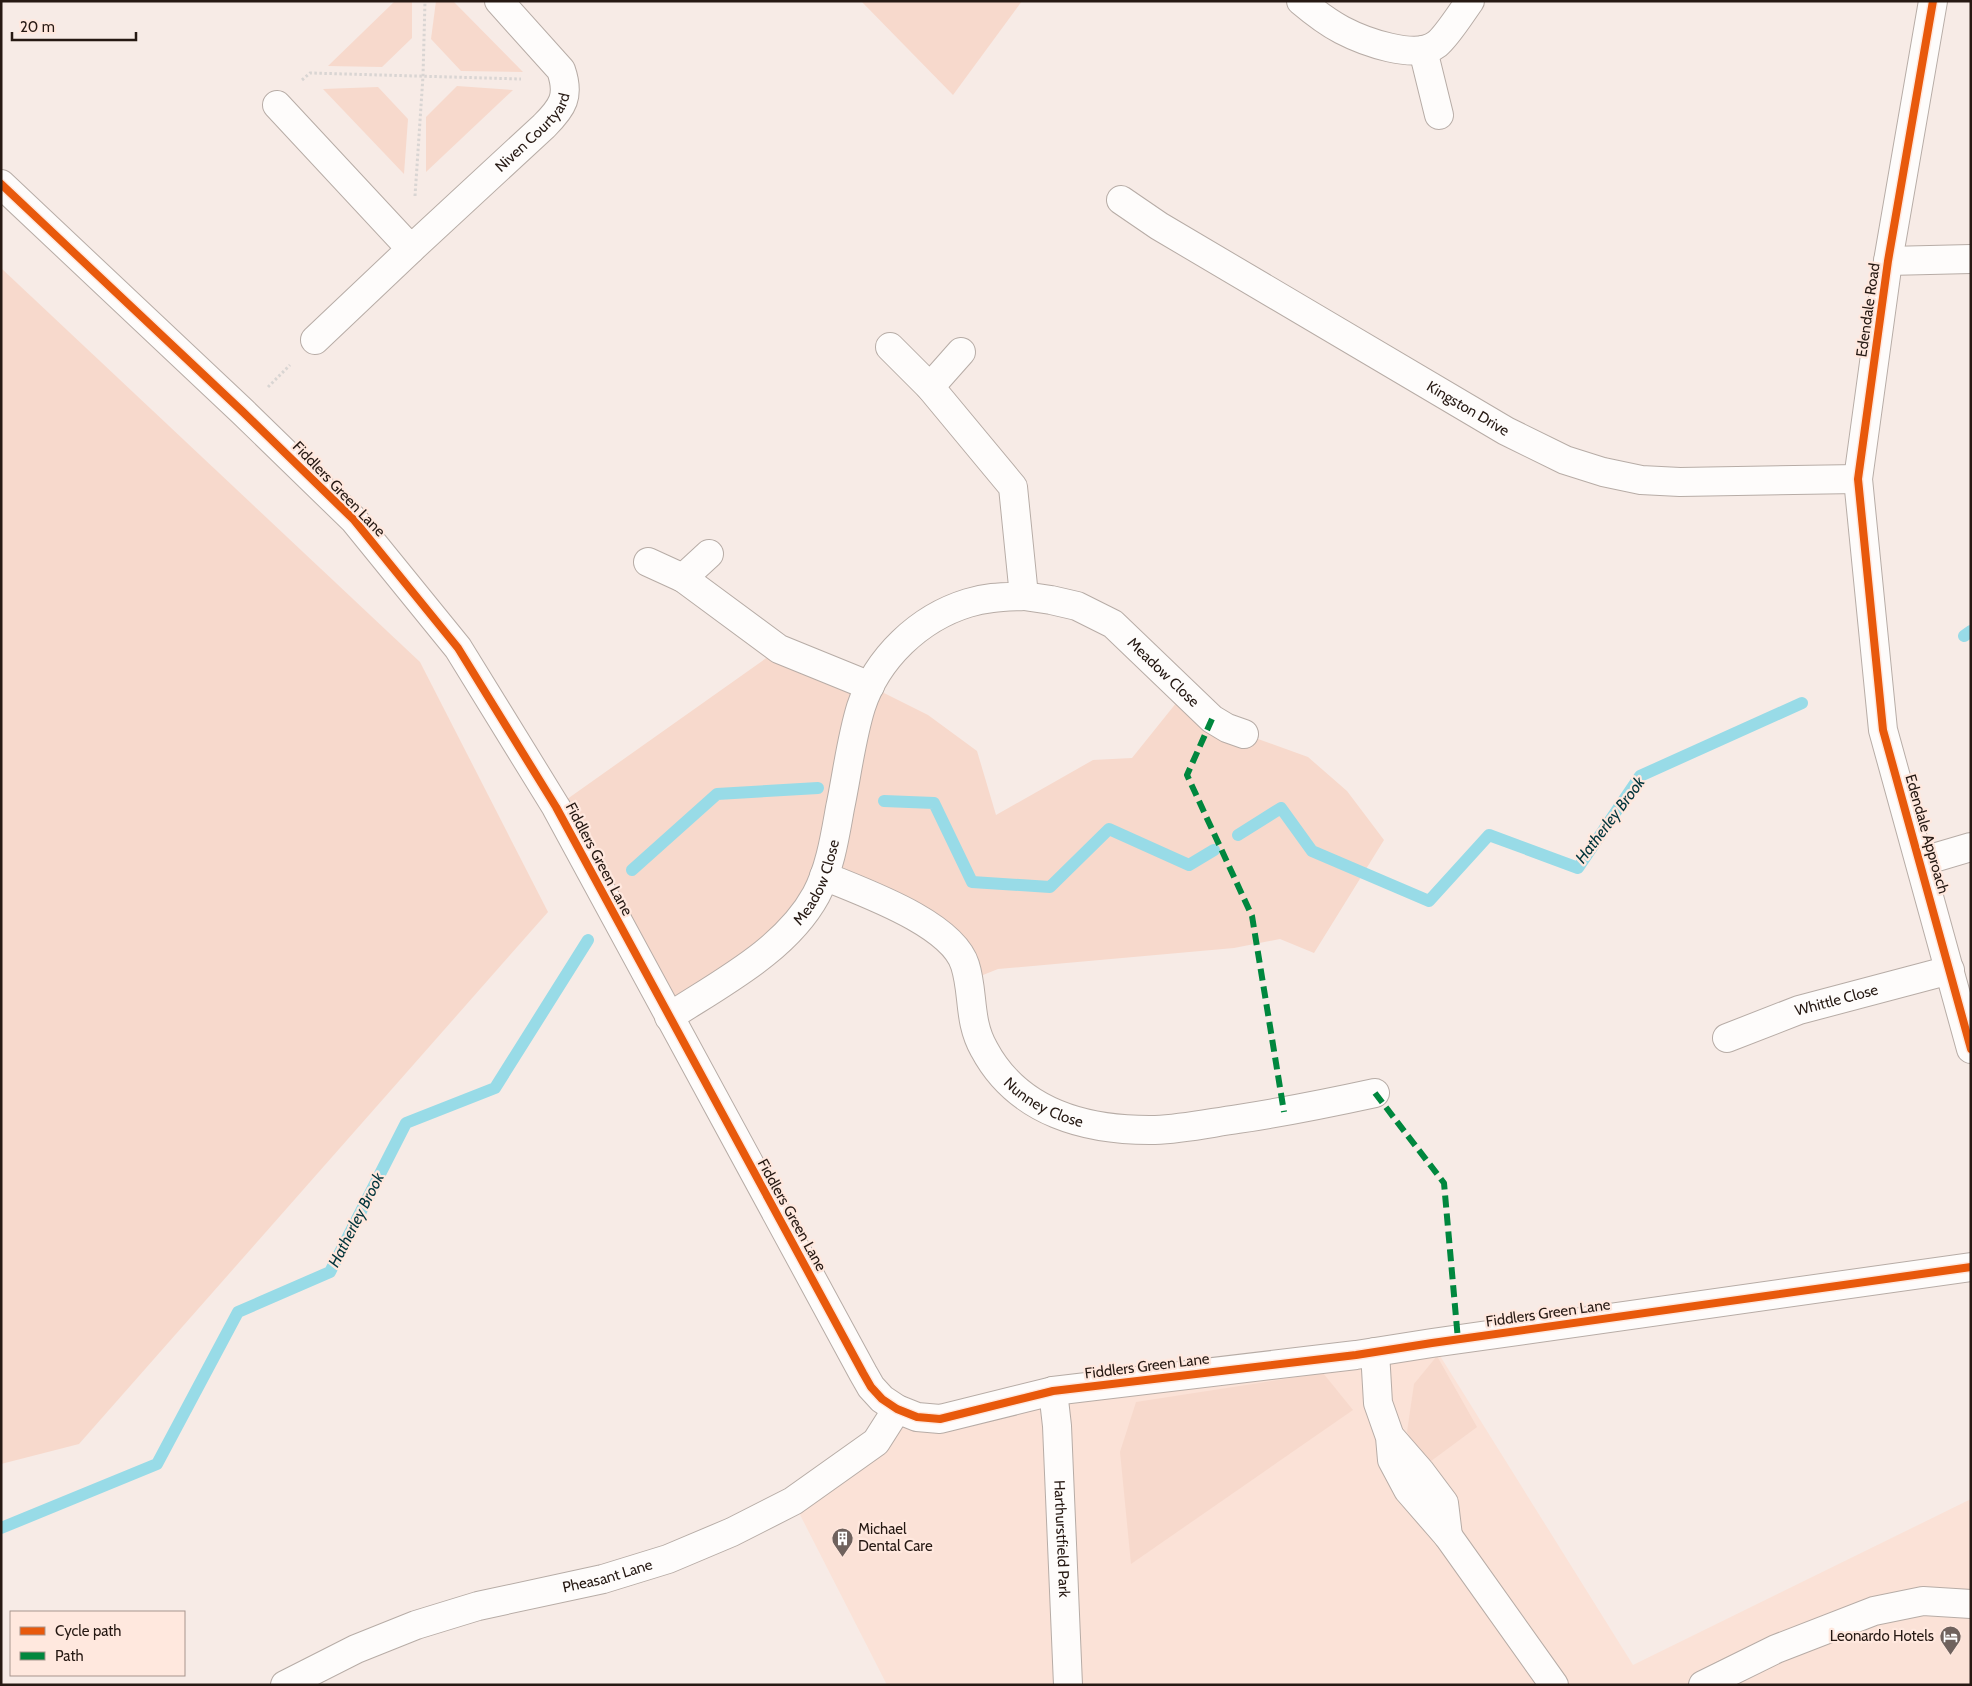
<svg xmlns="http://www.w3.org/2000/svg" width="1972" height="1686" font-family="Cabin,sans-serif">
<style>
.built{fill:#fbe2d7}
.green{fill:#f7d9cc}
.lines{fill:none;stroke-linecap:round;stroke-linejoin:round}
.stream{stroke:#98dbe7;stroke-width:12}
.minor-casing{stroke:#b7aca6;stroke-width:30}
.path{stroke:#d9d5d3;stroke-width:3;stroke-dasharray:2.5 2.5;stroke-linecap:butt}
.minor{stroke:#fefcfb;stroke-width:28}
.quiet{stroke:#00873e;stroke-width:6;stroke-dasharray:12 6;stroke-linecap:butt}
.cycleway-casing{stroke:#ffe8de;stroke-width:11}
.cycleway{stroke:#e8590c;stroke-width:8}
.labels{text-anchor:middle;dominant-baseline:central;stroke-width:4.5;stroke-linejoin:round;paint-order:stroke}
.street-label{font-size:15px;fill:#261913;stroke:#ffe8de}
.poi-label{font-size:15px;fill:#261913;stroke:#ffe8de;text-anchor:start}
.water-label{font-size:16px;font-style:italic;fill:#01343b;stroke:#ffe8de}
</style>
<rect width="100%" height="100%" fill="#f7ebe6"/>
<polygon class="built" points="1432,1343 1633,1665 1971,1499 1971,1685 887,1685 793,1501 876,1442 917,1417"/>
<g class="green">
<polygon points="395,1 412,1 412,38 382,67 328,66"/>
<polygon points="436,1 453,1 523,72 461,71 431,39"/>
<polygon points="861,1 1022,1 953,95"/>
<polygon points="457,86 513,90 426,172 426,117"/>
<polygon points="378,87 408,119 404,174 323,89"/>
<polygon points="1,268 420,662 548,912 79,1444 1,1464"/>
<polygon points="779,649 870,686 928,715 977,751 996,815 1093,760 1132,758 1185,692 1244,734 1308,757 1347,791 1384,840 1314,953 1280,939 1234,948 998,969 968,981 965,964 824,876 817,894 669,1017 556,807"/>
<polygon points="1437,1356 1477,1427 1427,1464 1407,1432 1414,1384"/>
<polygon points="1323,1373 1353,1410 1131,1564 1120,1452 1136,1402"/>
</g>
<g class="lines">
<g class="stream">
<polyline points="1964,636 1971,631"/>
<polyline points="884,801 934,803 972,882 1050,887 1109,829 1189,865 1214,850"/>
<polyline points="1238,835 1281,808 1312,851 1429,901 1489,835 1578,868 1640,776 1802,703"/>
<polyline points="632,870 717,794 818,788"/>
<polyline points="1,1528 157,1464 238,1312 330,1272 406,1123 495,1088 588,940"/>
</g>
<defs>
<g id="minor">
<path d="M1301,1c13,11 26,21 41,29 21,11 74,31 95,14 10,-8 25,-32 33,-43"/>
<polyline points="1933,1 1888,261 1858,479 1883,730 1971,1049"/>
<polyline points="1423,50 1439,115"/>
<path id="s1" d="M277,105l134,144 133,-123c19,-19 26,-30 17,-56l-62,-69"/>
<polyline points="1,184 243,412 354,520 458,648 556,807 863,1373 871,1387 882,1399 897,1409 917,1417 940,1419 1053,1391 1356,1355 1432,1343 1971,1267"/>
<path id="s2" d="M1121,200l38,26 347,205 59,29 38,12 38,8 39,2 178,-3"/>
<polyline points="1888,261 1971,259"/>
<polyline points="315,340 411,249"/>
<polyline points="930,387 961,352"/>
<polyline points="648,562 683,578 779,649 870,686"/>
<polyline points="683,578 709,554"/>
<path id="s3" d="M1024,596l27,4 26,6 36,18 99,95 15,9 17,6"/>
<polyline points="1920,862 1971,847"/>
<path id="s4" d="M824,876c38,16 128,47 141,89 9,28 3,56 19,84 34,64 103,82 171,81 28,-1 55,-7 83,-11 46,-7 91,-16 137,-26"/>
<path id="s5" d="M669,1017c52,-34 117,-67 147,-122 14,-26 19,-59 24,-87 7,-33 11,-69 21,-101 16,-49 58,-89 107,-104 19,-6 37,-6 56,-7l-11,-109 -83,-100 -40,-40"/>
<path id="s6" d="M1727,1038l72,-28 151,-40"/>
<polyline points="1375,1352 1378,1403 1390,1437 1392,1460 1408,1490 1448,1536 1554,1685"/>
<path id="s7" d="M1053,1391l4,35 11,259"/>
<polyline points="1393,1440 1420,1471 1444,1503 1448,1536"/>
<path id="s8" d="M285,1685l71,-36 60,-24 62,-19 125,-27 65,-20 64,-27 61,-31 83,-59 21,-33"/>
<polyline points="1703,1685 1776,1649 1874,1611 1923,1601 1971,1604"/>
</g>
</defs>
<use href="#minor" class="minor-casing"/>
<g class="path">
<polyline points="302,80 310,73 521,79"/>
<polyline points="415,196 423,76 425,1"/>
<polyline points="268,387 290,365"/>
</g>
<use href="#minor" class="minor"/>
<g class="quiet">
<polyline points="1212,719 1187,775 1252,916 1284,1112"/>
<polyline points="1375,1093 1444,1183 1458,1340"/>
</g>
<defs>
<g id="cycleway">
<polyline points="1933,1 1888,261 1858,479 1883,730 1971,1049"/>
<polyline points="1,184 243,412 354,520 458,648 556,807 863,1373 871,1387 882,1399 897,1409 917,1417 940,1419 1053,1391 1356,1355 1432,1343 1971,1267"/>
</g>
</defs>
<use href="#cycleway" class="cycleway-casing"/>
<use href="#cycleway" class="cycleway"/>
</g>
<defs>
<symbol id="building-pin" viewBox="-11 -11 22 30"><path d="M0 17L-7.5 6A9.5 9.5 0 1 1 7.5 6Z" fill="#6f625d" stroke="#ffe8de"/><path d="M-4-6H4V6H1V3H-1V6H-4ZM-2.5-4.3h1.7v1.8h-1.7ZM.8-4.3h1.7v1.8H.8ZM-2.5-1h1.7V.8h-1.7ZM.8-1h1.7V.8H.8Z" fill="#fff"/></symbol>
<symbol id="hotel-pin" viewBox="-11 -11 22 30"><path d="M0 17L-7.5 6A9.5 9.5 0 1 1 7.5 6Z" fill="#6f625d" stroke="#ffe8de"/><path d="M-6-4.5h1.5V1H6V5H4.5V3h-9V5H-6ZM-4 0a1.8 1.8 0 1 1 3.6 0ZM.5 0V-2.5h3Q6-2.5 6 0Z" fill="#fff"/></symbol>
</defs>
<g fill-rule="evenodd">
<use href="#building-pin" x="830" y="1526" width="25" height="34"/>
<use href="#hotel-pin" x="1938" y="1624" width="25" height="34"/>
</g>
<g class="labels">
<g class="street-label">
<text stroke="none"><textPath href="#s1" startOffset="366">Niven Courtyard</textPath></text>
<text transform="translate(1868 310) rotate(-82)">Edendale Road</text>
<text stroke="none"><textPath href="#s2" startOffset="405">Kingston Drive</textPath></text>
<text transform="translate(339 489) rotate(46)">Fiddlers Green Lane</text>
<text stroke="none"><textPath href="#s3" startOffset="164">Meadow Close</textPath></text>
<text transform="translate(1927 834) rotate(74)">Edendale Approach</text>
<text transform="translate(599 859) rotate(62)">Fiddlers Green Lane</text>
<text stroke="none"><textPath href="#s5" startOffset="205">Meadow Close</textPath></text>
<text stroke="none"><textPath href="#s6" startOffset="116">Whittle Close</textPath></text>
<text stroke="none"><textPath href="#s4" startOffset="340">Nunney Close</textPath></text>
<text transform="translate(792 1215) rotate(61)">Fiddlers Green Lane</text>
<text transform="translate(1548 1313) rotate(-8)">Fiddlers Green Lane</text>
<text transform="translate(1147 1366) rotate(-7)">Fiddlers Green Lane</text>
<text stroke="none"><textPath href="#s7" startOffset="148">Harthurstfield Park</textPath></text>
<text stroke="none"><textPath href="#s8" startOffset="342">Pheasant Lane</textPath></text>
</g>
<g class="poi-label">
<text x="858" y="1529">Michael<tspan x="858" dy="17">Dental Care</tspan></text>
<text x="1934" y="1636" text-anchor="end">Leonardo Hotels</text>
</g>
<g class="water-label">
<text transform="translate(1610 820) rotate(-53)">Hatherley Brook</text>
<text transform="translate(356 1220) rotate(-63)">Hatherley Brook</text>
</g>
</g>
<rect width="1972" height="1686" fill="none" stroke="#261913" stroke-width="5"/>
<rect x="10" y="1611" width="175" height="65" fill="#ffe8de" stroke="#a8958d"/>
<rect x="20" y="1627" width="25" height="8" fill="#e8590c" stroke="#a8958d"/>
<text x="55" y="1636" font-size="15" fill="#261913">Cycle path</text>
<rect x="20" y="1652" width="25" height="8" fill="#00873e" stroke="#a8958d"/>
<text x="55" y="1661" font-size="15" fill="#261913">Path</text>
<path d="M12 32v8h124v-8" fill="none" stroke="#261913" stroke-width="2.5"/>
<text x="20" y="32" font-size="15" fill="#261913" stroke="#ffe8de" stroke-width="4" paint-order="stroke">20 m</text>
</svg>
